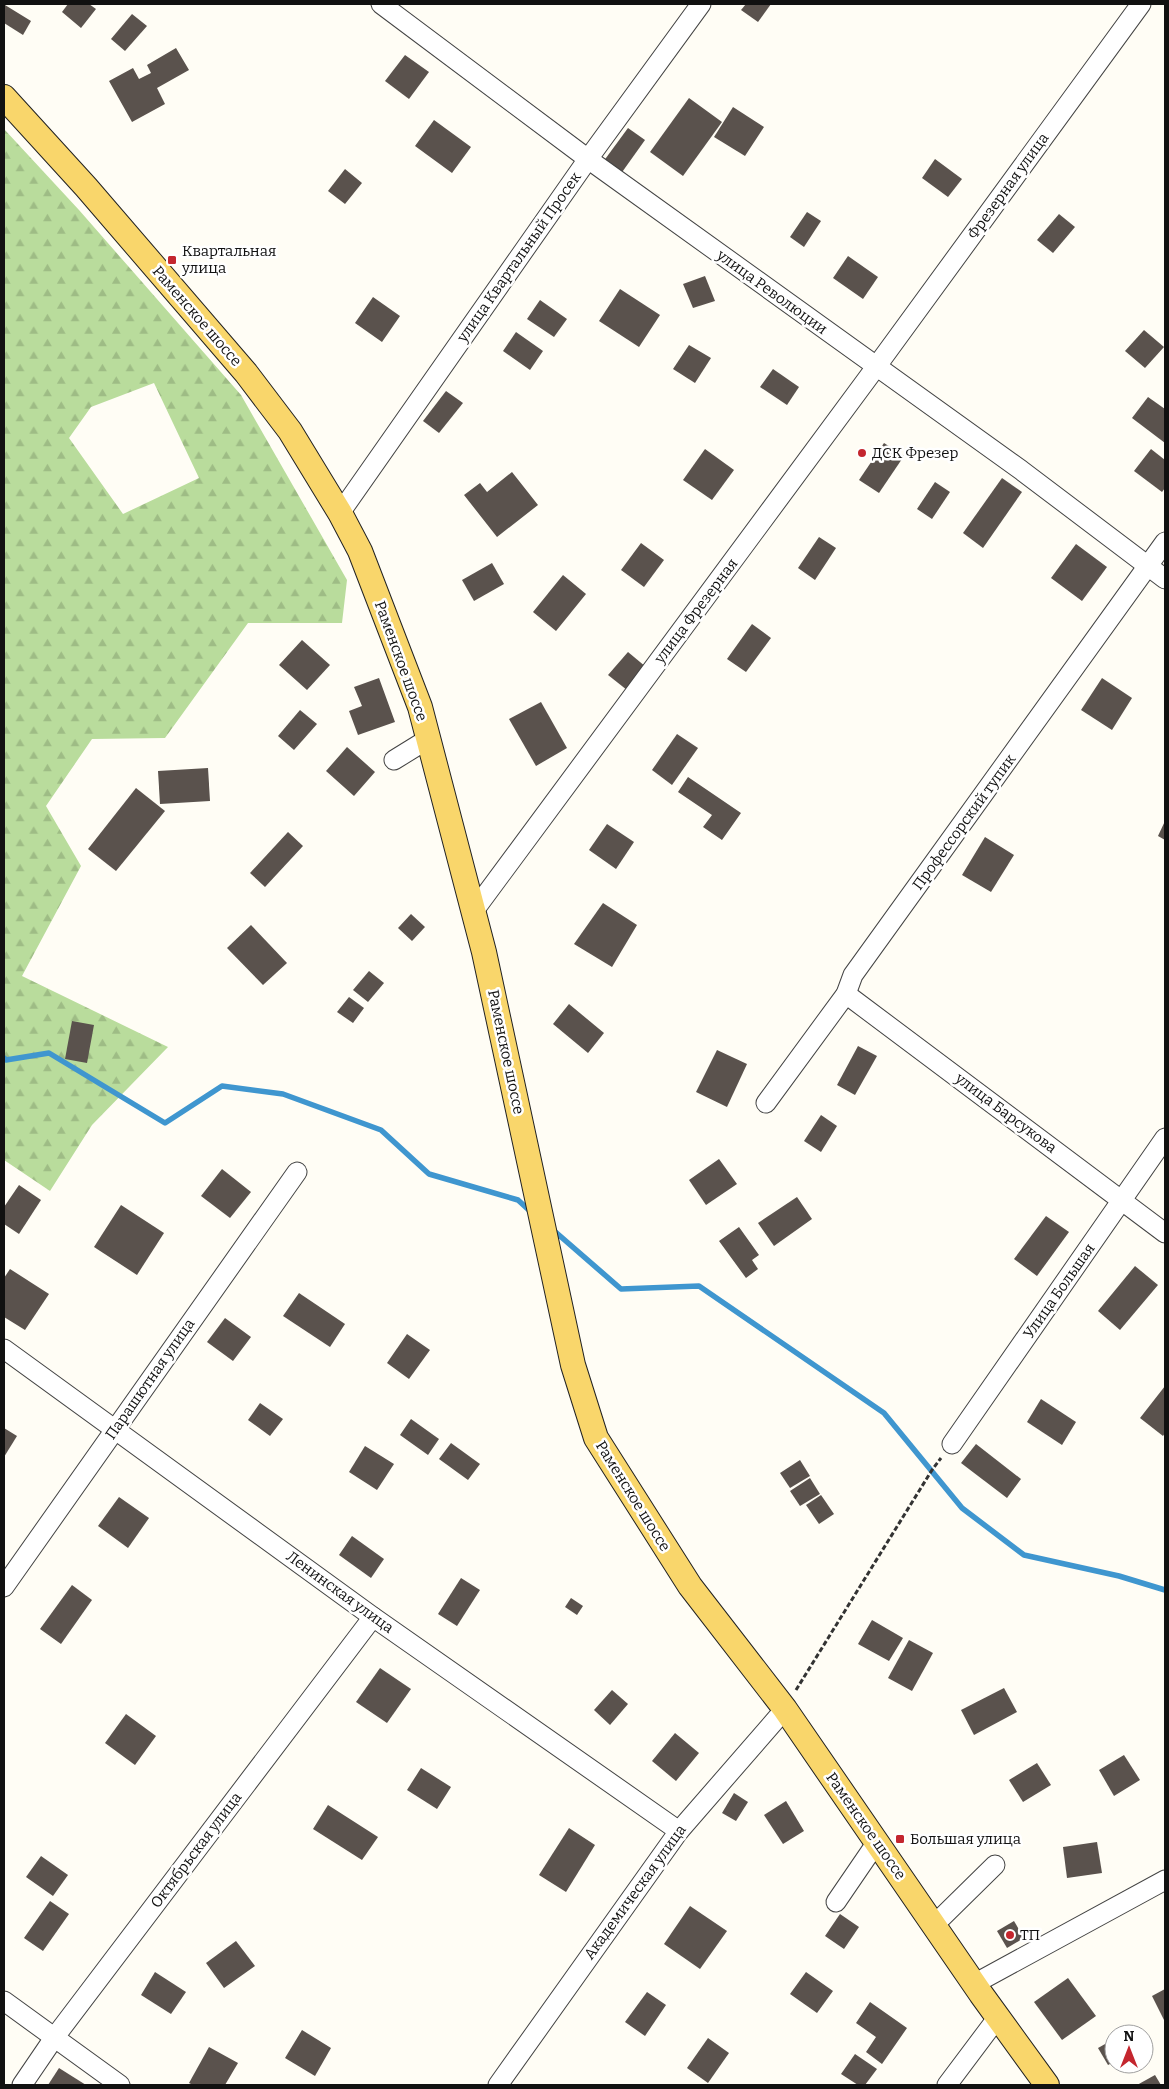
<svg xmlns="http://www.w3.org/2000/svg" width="1169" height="2089" font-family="Bitter,serif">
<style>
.forest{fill:url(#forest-firs);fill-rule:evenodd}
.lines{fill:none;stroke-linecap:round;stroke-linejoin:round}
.stream{stroke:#3f96cf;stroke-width:5.5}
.building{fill:#5a524d}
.minor-casing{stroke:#444;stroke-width:21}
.major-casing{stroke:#222;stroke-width:26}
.path{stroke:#333;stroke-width:3;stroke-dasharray:5 2.5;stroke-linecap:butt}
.minor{stroke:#fff;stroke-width:19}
.major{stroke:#f9d66b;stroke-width:24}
.poi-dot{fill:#c4262e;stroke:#fff;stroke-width:2}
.labels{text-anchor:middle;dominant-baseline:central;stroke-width:5;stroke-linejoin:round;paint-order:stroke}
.street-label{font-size:15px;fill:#111;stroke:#fff}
.poi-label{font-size:15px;fill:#111;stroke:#fff;text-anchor:start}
</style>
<defs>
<pattern id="forest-firs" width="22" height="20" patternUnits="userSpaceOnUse" patternTransform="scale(1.25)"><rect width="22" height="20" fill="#b9dc9c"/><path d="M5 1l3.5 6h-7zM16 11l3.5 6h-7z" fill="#9ebc85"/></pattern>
</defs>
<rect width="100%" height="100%" fill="#fffdf5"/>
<path class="forest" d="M4,129l75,81 162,185 106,185 -5,43h-94l-83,115 -73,1 -46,67 35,60 -59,110 146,71 -76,78 -42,66 -46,-31zM154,383l45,95 -76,36 -54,-76 22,-31z"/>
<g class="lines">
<g class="stream">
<polyline points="4,1058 6,1060 49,1053 165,1123 222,1086 283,1094 381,1130 429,1174 518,1200 531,1212"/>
<polyline points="552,1229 621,1289 699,1286 884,1413 962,1508 1024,1555 1119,1576 1165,1590"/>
</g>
</g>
<g class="building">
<polygon points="68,4 89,4 96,9 81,28 62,12"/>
<polygon points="746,4 771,4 758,22 741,10"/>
<polygon points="5,5 31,21 23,35 4,23"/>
<polygon points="132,14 147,26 125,51 111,39"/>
<polygon points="176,48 189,70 157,88 165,104 132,122 109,81 133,68 139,79 151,73 147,65"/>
<polygon points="405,55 429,72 409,99 385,81"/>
<polygon points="689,98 722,122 683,176 650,152"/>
<polygon points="733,107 764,127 745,156 714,137"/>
<polygon points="434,120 471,147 452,173 415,146"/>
<polygon points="628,128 645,140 620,175 603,162"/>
<polygon points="935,159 962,179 948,197 922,178"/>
<polygon points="345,169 362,183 345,204 328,191"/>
<polygon points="807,212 821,221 804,247 790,237"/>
<polygon points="1059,214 1075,227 1053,253 1037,240"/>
<polygon points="848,256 878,277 863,299 833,278"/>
<polygon points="705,276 715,301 693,308 683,284"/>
<polygon points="620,289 660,315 639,347 599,321"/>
<polygon points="373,297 400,316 382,342 355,323"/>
<polygon points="540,300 567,319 554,337 527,319"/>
<polygon points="1144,330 1164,347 1145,368 1125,351"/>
<polygon points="516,332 543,351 530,370 503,351"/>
<polygon points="689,345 711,358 695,383 673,369"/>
<polygon points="773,369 799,387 787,405 760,387"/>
<polygon points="446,391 463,403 439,433 423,421"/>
<polygon points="1148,397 1165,409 1165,443 1132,418"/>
<polygon points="884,443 904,456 879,493 859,480"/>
<polygon points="705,449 734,470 712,500 683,480"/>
<polygon points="1151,449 1165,460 1165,488 1162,492 1134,471"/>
<polygon points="512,472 538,505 497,537 464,495 480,483 487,492"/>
<polygon points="1002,478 1022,492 983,548 963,533"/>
<polygon points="935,482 950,492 932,519 917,509"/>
<polygon points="819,537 836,548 815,580 798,568"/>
<polygon points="641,543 664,560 644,587 621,570"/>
<polygon points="1076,544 1107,567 1082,601 1051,578"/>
<polygon points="492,563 504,584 474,601 462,580"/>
<polygon points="563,575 586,594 556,631 533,612"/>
<polygon points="752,624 771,638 746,672 727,659"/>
<polygon points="302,640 330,665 307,690 279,665"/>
<polygon points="628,652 646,667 627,690 608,675"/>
<polygon points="379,678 395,722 358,735 349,711 362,706 354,687"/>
<polygon points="1102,678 1132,698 1112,730 1081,710"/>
<polygon points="541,702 567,748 536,766 509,719"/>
<polygon points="300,710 317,724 294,750 278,736"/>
<polygon points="677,734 698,748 672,785 652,770"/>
<polygon points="347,747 375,772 354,796 326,771"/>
<polygon points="208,768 210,801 160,804 158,771"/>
<polygon points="688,777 741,813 722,840 703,827 712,815 678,792"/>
<polygon points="136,788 165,811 116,871 88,849"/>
<polygon points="1165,821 1165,840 1158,836"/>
<polygon points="607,824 634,842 616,869 589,850"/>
<polygon points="288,832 303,846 265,887 250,873"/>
<polygon points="985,837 1014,855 991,892 962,875"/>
<polygon points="603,903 637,925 612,967 574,944"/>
<polygon points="411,914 425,927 412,941 398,928"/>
<polygon points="251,925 287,963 263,985 227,948"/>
<polygon points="369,971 384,983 368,1002 353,990"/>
<polygon points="349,997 364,1008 353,1023 337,1012"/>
<polygon points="569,1004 604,1033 588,1053 553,1024"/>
<polygon points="72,1021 94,1025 87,1063 65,1059"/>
<polygon points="858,1046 877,1056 855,1095 837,1085"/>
<polygon points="717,1050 747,1064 727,1107 696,1092"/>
<polygon points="821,1115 837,1126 821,1152 804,1141"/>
<polygon points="719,1159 737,1184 706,1205 689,1180"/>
<polygon points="222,1169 251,1192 230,1218 201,1196"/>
<polygon points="19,1185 41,1200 19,1234 4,1224 4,1207"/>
<polygon points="797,1197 812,1219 774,1246 758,1223"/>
<polygon points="121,1205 164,1233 137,1275 94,1247"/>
<polygon points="1046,1216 1069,1232 1037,1276 1014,1259"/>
<polygon points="739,1227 759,1255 752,1260 758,1269 746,1278 719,1241"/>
<polygon points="1135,1266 1158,1285 1120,1330 1098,1311"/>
<polygon points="10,1269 49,1294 25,1330 4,1317 4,1278"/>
<polygon points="299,1293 345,1324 330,1347 283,1316"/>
<polygon points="225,1318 251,1337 233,1361 207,1342"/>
<polygon points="407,1334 430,1350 409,1379 387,1363"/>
<polygon points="1165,1386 1165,1433 1163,1436 1140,1418"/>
<polygon points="1041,1399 1076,1422 1062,1445 1027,1422"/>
<polygon points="260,1403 283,1419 270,1436 248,1420"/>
<polygon points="411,1419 439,1439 428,1455 400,1435"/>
<polygon points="4,1428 17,1436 4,1457"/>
<polygon points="451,1443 480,1464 468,1480 439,1459"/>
<polygon points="976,1444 1021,1479 1007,1498 961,1463"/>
<polygon points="365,1446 394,1464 377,1490 349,1472"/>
<polygon points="800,1460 810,1476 790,1488 780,1473"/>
<polygon points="810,1478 820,1494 800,1506 790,1491"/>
<polygon points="821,1495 834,1514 819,1524 806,1505"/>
<polygon points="119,1497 149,1518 128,1548 98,1526"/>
<polygon points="352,1536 384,1559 371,1578 339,1555"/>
<polygon points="461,1578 480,1590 457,1626 438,1614"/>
<polygon points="72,1585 92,1600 61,1644 40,1629"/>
<polygon points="571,1598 583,1606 577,1615 565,1607"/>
<polygon points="872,1620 903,1638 889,1661 858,1644"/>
<polygon points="909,1640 933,1653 912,1691 888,1678"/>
<polygon points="380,1668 411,1689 387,1723 356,1702"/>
<polygon points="1004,1688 1017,1712 974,1735 961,1710"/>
<polygon points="612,1690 628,1704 610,1725 594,1710"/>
<polygon points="126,1714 156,1736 135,1765 105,1743"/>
<polygon points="675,1733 699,1753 676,1781 652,1761"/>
<polygon points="1124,1755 1140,1780 1114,1796 1099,1770"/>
<polygon points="1037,1763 1051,1785 1023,1802 1009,1780"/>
<polygon points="421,1768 451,1787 437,1809 407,1790"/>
<polygon points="734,1793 748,1802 736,1821 722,1813"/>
<polygon points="786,1801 804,1831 783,1844 764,1815"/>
<polygon points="328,1805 378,1837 362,1860 313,1829"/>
<polygon points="569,1828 595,1845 566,1892 539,1875"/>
<polygon points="1097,1842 1102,1873 1067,1878 1063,1847"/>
<polygon points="41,1856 68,1875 53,1896 26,1877"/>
<polygon points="50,1901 69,1914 43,1951 24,1938"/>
<polygon points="690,1906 727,1931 700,1969 664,1944"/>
<polygon points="840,1914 859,1927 844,1949 825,1936"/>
<polygon points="1014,1921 1024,1938 1007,1948 997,1931"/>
<polygon points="236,1941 255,1966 224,1988 206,1963"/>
<polygon points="155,1972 186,1992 171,2014 141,1995"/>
<polygon points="806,1972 833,1991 817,2013 790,1994"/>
<polygon points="1068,1978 1096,2016 1062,2040 1034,2002"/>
<polygon points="1165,1989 1165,2022 1152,1996"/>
<polygon points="647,1992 666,2005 645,2036 625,2022"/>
<polygon points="870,2002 907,2028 882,2064 866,2052 876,2037 856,2023"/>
<polygon points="302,2030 331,2048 315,2076 285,2058"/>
<polygon points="708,2038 729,2053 708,2083 687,2068"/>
<polygon points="1114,2039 1114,2062 1108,2065 1098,2048"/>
<polygon points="209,2047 238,2063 225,2085 193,2085 189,2083"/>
<polygon points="855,2054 877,2069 865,2085 858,2085 841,2074"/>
<polygon points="59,2068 86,2085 48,2085"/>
<polygon points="1155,2075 1161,2085 1137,2085"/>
</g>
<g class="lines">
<defs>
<g id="minor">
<polyline points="381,4 588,159 1021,470 1165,579"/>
<polyline points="340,513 588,159 701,4"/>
<polyline points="394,760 428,739"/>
<polyline points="473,912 876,367 1141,4"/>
<polyline points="846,994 1165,1233"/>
<polyline points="766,1103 846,994 853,975 1165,542"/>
<polyline points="4,1349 373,1617 679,1831"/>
<polyline points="952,1444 1165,1138"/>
<polyline points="4,1587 297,1172"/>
<polyline points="836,1902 877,1842"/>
<polyline points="934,1925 995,1865"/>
<polyline points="974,1984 1165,1880"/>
<polyline points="4,2001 120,2085"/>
<polyline points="22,2085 54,2038 373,1617"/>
<polyline points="498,2085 679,1831 785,1709"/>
<polyline points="947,2085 998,2017"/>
</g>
<polyline id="major" points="4,97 86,187 246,373 290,431 340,513 360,551 420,707 484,952 573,1365 596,1438 690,1586 785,1709 981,1994 1047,2085"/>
</defs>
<use href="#minor" class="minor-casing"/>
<use href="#major" class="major-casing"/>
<polyline class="path" points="796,1690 932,1470 941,1458"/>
<use href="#minor" class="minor"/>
<use href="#major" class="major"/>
</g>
<g class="poi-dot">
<rect x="167" y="255" width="10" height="10" rx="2.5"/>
<circle cx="862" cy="453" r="5"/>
<rect x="895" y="1834" width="10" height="10" rx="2.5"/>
<circle cx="1010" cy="1935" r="5"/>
</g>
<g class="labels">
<g class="street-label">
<text transform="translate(1008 186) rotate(-54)">Фрезерная улица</text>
<text transform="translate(519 257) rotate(-55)">улица Квартальный Просек</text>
<text transform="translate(772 292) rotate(36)">улица Революции</text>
<text transform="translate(197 316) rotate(49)">Раменское шоссе</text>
<text transform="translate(696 611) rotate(-53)">улица Фрезерная</text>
<text transform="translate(401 661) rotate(70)">Раменское шоссе</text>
<text transform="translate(964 822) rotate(-54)">Профессорский тупик</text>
<text transform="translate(506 1052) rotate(78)">Раменское шоссе</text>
<text transform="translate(1006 1113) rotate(37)">улица Барсукова</text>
<text transform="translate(1059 1291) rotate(-55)">Улица Большая</text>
<text transform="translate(150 1379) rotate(-55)">Парашютная улица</text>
<text transform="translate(633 1496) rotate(58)">Раменское шоссе</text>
<text transform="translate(340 1592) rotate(36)">Ленинская улица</text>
<text transform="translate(866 1826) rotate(55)">Раменское шоссе</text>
<text transform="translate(196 1850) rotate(-53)">Октябрьская улица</text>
<text transform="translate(635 1892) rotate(-54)">Академическая улица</text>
</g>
<g class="poi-label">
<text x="182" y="251">Квартальная<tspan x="182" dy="17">улица</tspan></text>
<text x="872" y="453">ДСК Фрезер</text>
<text x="910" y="1839">Большая улица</text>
<text x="1020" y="1935">ТП</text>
</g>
</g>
<rect width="1169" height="2089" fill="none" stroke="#111111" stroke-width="10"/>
<g transform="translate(1129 2049)"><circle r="24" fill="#ffffff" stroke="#a0a0a0"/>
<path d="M0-4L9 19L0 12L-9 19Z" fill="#c4262e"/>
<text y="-8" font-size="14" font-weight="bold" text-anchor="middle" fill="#111111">N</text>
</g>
</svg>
